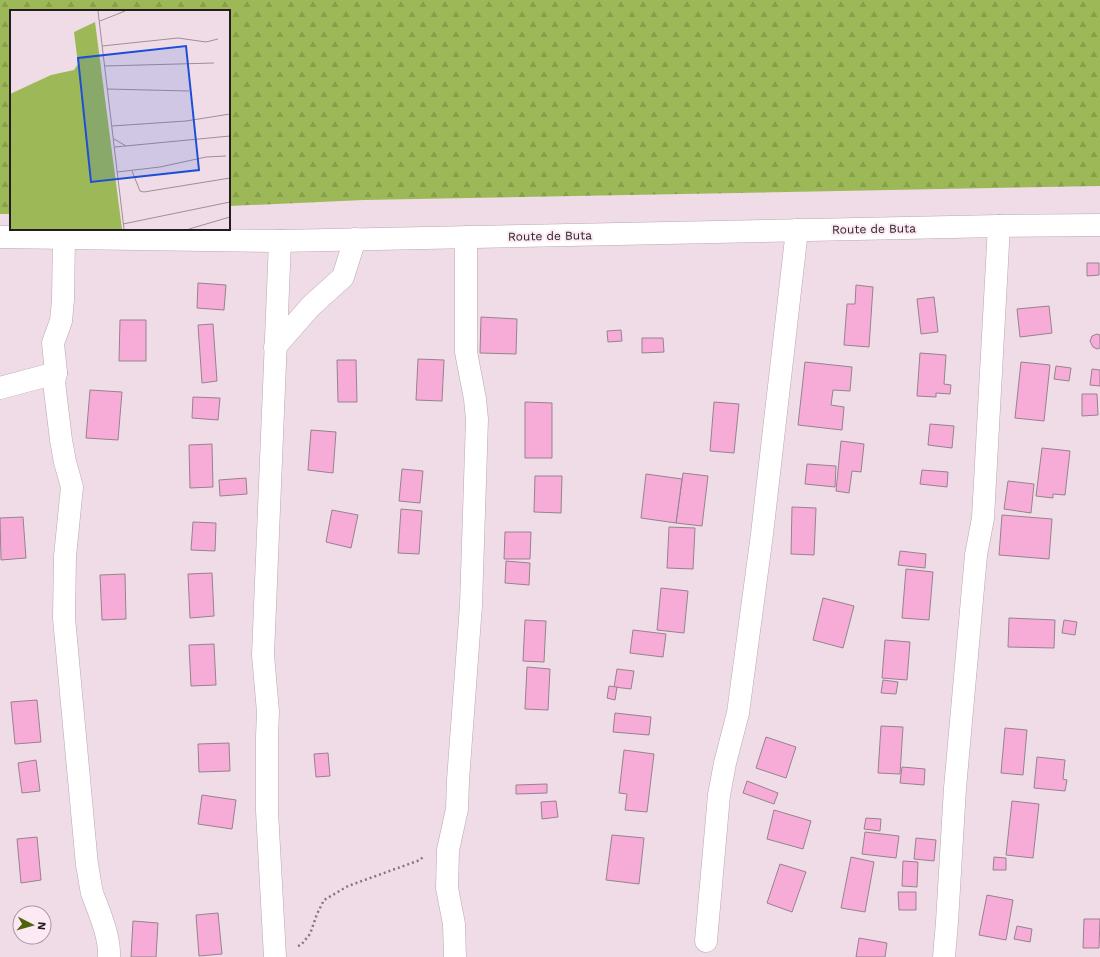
<svg xmlns="http://www.w3.org/2000/svg" width="1100" height="957" font-family="'Work Sans',sans-serif">
<style>
.forest{fill:url(#forest-firs)}
.building{fill:#f7acd8;stroke:#95838d}
.lines{fill:none;stroke-linecap:round;stroke-linejoin:round}
.minor-casing{stroke:#baa7b1;stroke-width:23}
.trunk-casing{stroke:#baa7b1;stroke-width:23}
.path{stroke:#84767d;stroke-width:2.5;stroke-dasharray:2 3;stroke-linecap:butt}
.minor{stroke:#fff;stroke-width:22}
.trunk{stroke:#fff;stroke-width:22}
.labels{text-anchor:middle;dominant-baseline:central;stroke-width:4;stroke-linejoin:round;paint-order:stroke}
.street-label{font-size:12px;fill:#241c20;stroke:#fde9f4}
.inset-road{fill:none;stroke:#9e8f97;stroke-width:1}
.view{fill:#1d4ed8;fill-opacity:0.15;stroke:#1d4ed8;stroke-width:2}
.inset-edge{fill:none;stroke:#241c20;stroke-width:2}
</style>
<defs>
<pattern id="forest-firs" width="22" height="20" patternUnits="userSpaceOnUse"><rect width="22" height="20" fill="#9db957"/><path d="M5 1l3.5 6h-7zM16 11l3.5 6h-7z" fill="#879e4b"/></pattern>
</defs>
<rect width="100%" height="100%" fill="#f0dce7"/>
<polygon class="forest" points="0,0 1100,0 1100,186 364,200 229,206 229,11 11,11 11,214 0,214"/>
<g class="building">
<polygon points="1087,263 1099,263 1099,275 1087,276"/>
<polygon points="198,283 226,285 224,310 197,308"/>
<polygon points="856,285 873,287 869,347 844,345 847,304 855,304"/>
<polygon points="934,297 938,332 921,334 917,299"/>
<polygon points="1049,306 1052,333 1020,337 1017,309"/>
<polygon points="481,317 517,319 516,354 480,353"/>
<polygon points="120,320 146,320 146,361 119,361"/>
<polygon points="213,324 217,381 202,383 198,325"/>
<polygon points="621,330 622,341 608,342 607,331"/>
<polygon points="1097,334 1100,335 1100,348 1097,349 1093,347 1090,341 1092,336"/>
<polygon points="642,338 663,338 664,352 642,353"/>
<polygon points="920,353 946,355 944,384 951,385 950,394 936,393 936,397 917,396"/>
<polygon points="418,359 444,360 442,401 416,400"/>
<polygon points="337,360 356,360 357,402 338,402"/>
<polygon points="805,362 852,367 850,391 833,390 831,405 844,407 842,430 798,425"/>
<polygon points="1021,362 1050,365 1044,421 1015,418"/>
<polygon points="1056,366 1071,368 1069,381 1054,379"/>
<polygon points="1092,369 1100,370 1100,386 1090,385"/>
<polygon points="90,390 122,392 118,440 86,438"/>
<polygon points="1082,394 1097,394 1098,415 1082,416"/>
<polygon points="193,397 220,398 218,420 192,418"/>
<polygon points="525,402 552,403 552,458 525,458"/>
<polygon points="714,402 739,404 734,453 710,451"/>
<polygon points="930,424 954,426 952,448 928,445"/>
<polygon points="311,430 336,432 333,473 308,470"/>
<polygon points="841,441 864,444 861,472 852,471 849,493 836,491"/>
<polygon points="212,444 213,487 190,488 189,445"/>
<polygon points="1042,448 1070,451 1065,495 1053,494 1053,498 1036,496"/>
<polygon points="807,464 836,466 835,487 805,484"/>
<polygon points="402,469 423,471 420,503 399,501"/>
<polygon points="922,470 948,472 947,487 920,484"/>
<polygon points="683,473 708,476 702,526 676,523"/>
<polygon points="646,474 682,479 676,523 641,518"/>
<polygon points="535,476 562,476 561,513 534,512"/>
<polygon points="246,478 247,494 220,496 219,480"/>
<polygon points="1008,481 1034,484 1031,513 1004,509"/>
<polygon points="792,507 816,508 814,555 791,554"/>
<polygon points="401,509 422,511 419,554 398,553"/>
<polygon points="332,510 358,515 351,548 326,542"/>
<polygon points="1002,515 1052,519 1049,559 999,555"/>
<polygon points="23,517 26,558 1,560 0,518"/>
<polygon points="193,522 216,523 215,551 191,550"/>
<polygon points="669,527 695,528 693,569 667,568"/>
<polygon points="505,532 531,532 530,559 504,559"/>
<polygon points="900,551 926,554 925,568 898,565"/>
<polygon points="506,561 530,563 529,585 505,583"/>
<polygon points="906,569 933,572 929,620 902,618"/>
<polygon points="212,573 214,616 190,618 188,574"/>
<polygon points="125,574 126,619 102,620 100,575"/>
<polygon points="661,588 688,591 684,633 657,630"/>
<polygon points="823,598 854,606 843,648 813,640"/>
<polygon points="1009,618 1055,620 1054,648 1008,647"/>
<polygon points="525,620 546,621 544,662 523,661"/>
<polygon points="1064,620 1077,622 1075,635 1062,633"/>
<polygon points="633,630 666,634 663,657 630,653"/>
<polygon points="885,640 910,642 907,680 882,678"/>
<polygon points="214,644 216,685 191,686 189,645"/>
<polygon points="527,667 550,669 548,710 525,709"/>
<polygon points="617,669 634,671 631,689 614,687"/>
<polygon points="883,680 898,682 896,694 881,693"/>
<polygon points="609,686 617,687 615,700 607,698"/>
<polygon points="37,700 41,742 15,744 11,702"/>
<polygon points="615,713 651,717 649,735 613,732"/>
<polygon points="881,726 903,727 900,774 878,773"/>
<polygon points="1005,728 1027,730 1023,775 1001,773"/>
<polygon points="766,737 796,747 786,778 756,768"/>
<polygon points="229,743 230,771 199,772 198,744"/>
<polygon points="624,750 654,754 647,812 625,810 627,794 619,793"/>
<polygon points="328,753 330,776 316,777 314,754"/>
<polygon points="1037,757 1065,760 1063,779 1067,780 1065,791 1034,788"/>
<polygon points="36,760 40,791 22,793 18,763"/>
<polygon points="902,767 925,769 924,785 900,783"/>
<polygon points="747,781 778,793 774,804 743,793"/>
<polygon points="547,784 547,793 516,794 516,785"/>
<polygon points="202,795 236,800 232,829 198,824"/>
<polygon points="556,801 558,817 542,819 541,802"/>
<polygon points="1012,801 1039,804 1033,858 1006,855"/>
<polygon points="774,810 811,821 803,849 767,839"/>
<polygon points="866,818 881,819 880,831 864,829"/>
<polygon points="865,832 899,836 896,858 862,854"/>
<polygon points="612,835 644,838 639,884 606,880"/>
<polygon points="37,837 41,880 21,883 17,839"/>
<polygon points="916,838 936,840 934,861 914,859"/>
<polygon points="851,857 874,862 865,912 841,908"/>
<polygon points="994,857 1006,858 1006,870 993,870"/>
<polygon points="903,861 918,862 917,887 902,886"/>
<polygon points="780,864 806,872 792,912 767,903"/>
<polygon points="898,892 916,892 916,910 899,910"/>
<polygon points="987,895 1013,900 1006,940 979,935"/>
<polygon points="218,913 222,954 199,956 196,915"/>
<polygon points="1084,919 1100,919 1099,948 1083,948"/>
<polygon points="133,921 158,923 156,957 131,957"/>
<polygon points="1017,926 1032,929 1030,942 1014,939"/>
<polygon points="859,938 887,943 885,957 856,957"/>
</g>
<g class="lines">
<defs>
<g id="minor">
<path d="M64,237l-1,63 -2,21 -8,22 3,30 -2,9 7,58 4,22 7,25 -7,69 -1,62 23,247c2,9 3,19 5,28 7,19 18,43 17,64"/>
<polyline points="275,347 311,306 343,277 355,239"/>
<polyline points="0,388 56,373"/>
<polyline points="706,941 719,795 725,763 738,713 762,534 797,230"/>
<polyline points="275,957 267,811 267,737 268,712 263,655 280,241"/>
<polyline points="455,957 454,924 447,888 448,850 457,809 458,780 471,605 477,419 475,399 466,352 466,237"/>
<polyline points="944,957 947,922 955,788 976,555 983,518 999,226"/>
</g>
<polyline id="trunk" points="0,237 280,241 999,226 1100,225"/>
</defs>
<use href="#minor" class="minor-casing"/>
<use href="#trunk" class="trunk-casing"/>
<polyline class="path" points="298,946 301,945 310,934 317,914 324,900 348,886 420,860 423,857"/>
<use href="#minor" class="minor"/>
<use href="#trunk" class="trunk"/>
</g>
<g class="labels">
<g class="street-label">
<text transform="translate(874 229) rotate(-1)">Route de Buta</text>
<text transform="translate(550 236) rotate(-1)">Route de Buta</text>
</g>
</g>
<g transform="translate(10 10)">
<rect width="220" height="220" fill="#f0dce7"/>
<path d="M85,12l27,207h-112v-135l41,-19 23,-5 4,-6 -4,-32z" fill="#9db957"/>
<path class="inset-road" d="M88,1l26,218M90,11l25,-10M92,36l76,-8 28,4 12,-3M95,56l109,-3M97,79l82,2M102,116l74,-5 44,-7M104,129l12,7M105,137l115,-11M122,161l8,20 4,1 86,-14M107,162l43,-5 46,-10 20,-1M113,214l107,-22M179,219l41,-12"/>
<path class="view" d="M176,36l13,124 -108,12 -13,-124z"/>
<rect width="220" height="220" class="inset-edge"/>
</g>
<g transform="translate(32 925) rotate(96)"><circle r="19" fill="#fde9f4" stroke="#a6979f"/>
<path d="M0-3L7 15L0 10L-7 15Z" fill="#4e630d"/>
<text y="-6" font-size="11" font-weight="bold" text-anchor="middle" fill="#241c20">N</text>
</g>
</svg>
